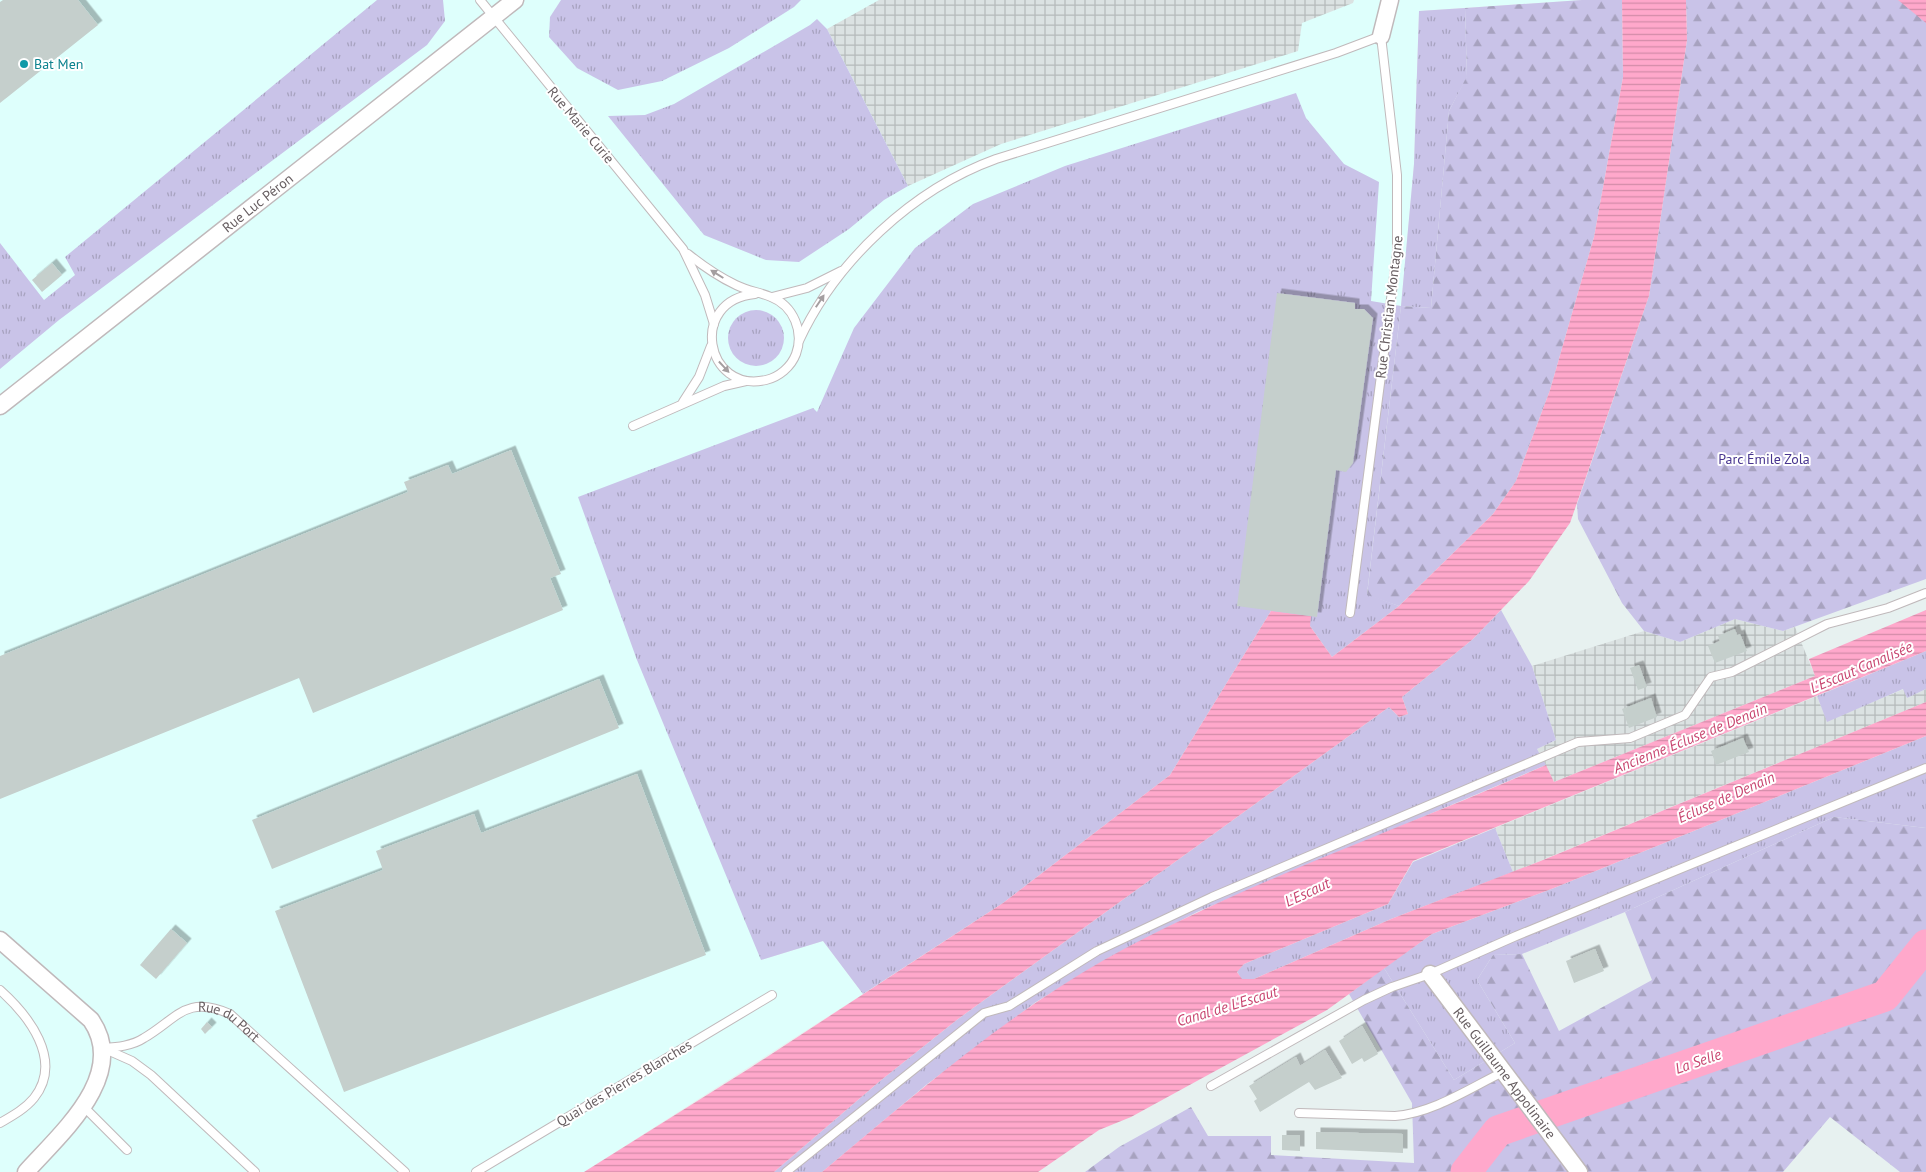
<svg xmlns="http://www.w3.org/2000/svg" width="1926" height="1172" font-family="'PT Sans',sans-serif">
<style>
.commercial{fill:#defffc}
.industrial{fill:url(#industrial-grid)}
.grass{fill:url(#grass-tufts)}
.forest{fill:url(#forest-firs)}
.water{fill:url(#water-rules)}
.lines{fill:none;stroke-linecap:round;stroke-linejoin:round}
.river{stroke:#ffa8cb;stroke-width:31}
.building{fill:#c5cfcc;filter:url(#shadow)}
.lane-casing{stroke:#c0b9bb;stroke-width:10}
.street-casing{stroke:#c0b9bb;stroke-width:19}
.lane{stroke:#fff;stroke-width:8}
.street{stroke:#fff;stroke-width:16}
.oneway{fill:#a49ea0}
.culture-dot{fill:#0f9aa8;stroke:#fff;stroke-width:2}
.labels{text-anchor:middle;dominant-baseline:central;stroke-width:4;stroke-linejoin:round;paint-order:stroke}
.culture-label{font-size:14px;fill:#0d838f;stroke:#fff;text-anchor:start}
.street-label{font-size:14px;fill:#675e61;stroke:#fff}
.park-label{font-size:14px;fill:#48358f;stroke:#fff}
.water-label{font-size:15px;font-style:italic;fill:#c84670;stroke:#fff}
</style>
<defs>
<pattern id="industrial-grid" width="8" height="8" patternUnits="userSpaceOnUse" patternTransform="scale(1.25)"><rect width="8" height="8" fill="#dbe2e2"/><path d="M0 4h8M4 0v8" fill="none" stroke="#b5babb"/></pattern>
<pattern id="grass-tufts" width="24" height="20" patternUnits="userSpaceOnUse" patternTransform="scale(1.25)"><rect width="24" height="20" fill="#c9c3e8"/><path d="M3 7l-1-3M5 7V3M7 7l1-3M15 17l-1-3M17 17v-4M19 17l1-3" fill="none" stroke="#a7a2bf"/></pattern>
<pattern id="forest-firs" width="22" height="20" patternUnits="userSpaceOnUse" patternTransform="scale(1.25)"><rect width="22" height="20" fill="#c9c3e8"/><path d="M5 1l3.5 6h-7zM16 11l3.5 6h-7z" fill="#a7a2bf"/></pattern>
<pattern id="water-rules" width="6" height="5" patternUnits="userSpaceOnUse" patternTransform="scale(1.25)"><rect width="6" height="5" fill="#ffa8cb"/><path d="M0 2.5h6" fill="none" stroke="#d28ca8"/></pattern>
<filter id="shadow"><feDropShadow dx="4.5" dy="-4.5" stdDeviation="0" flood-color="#0004"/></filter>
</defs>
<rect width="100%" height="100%" fill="#e7f1f0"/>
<polygon class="commercial" points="0,0 1582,0 1419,11 1414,164 1401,306 1254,284 761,960 823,941 863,994 584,1172 0,1172"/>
<g class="industrial">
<polygon points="879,0 1354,0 1353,3 1302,23 1298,51 1001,144 908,186 827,29"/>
<polygon points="1735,619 1783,631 1795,627 1815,676 1554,782 1537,749 1556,740 1532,666 1644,631 1680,642"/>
<polygon points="1904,689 1907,698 1926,689 1926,702 1513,872 1495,828 1817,696 1827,721"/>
</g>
<g class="grass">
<polygon points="377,0 443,0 445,21 427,45 59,320 0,369 0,243 44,300 75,275 65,257"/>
<polygon points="561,0 801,0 794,7 729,48 662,81 618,90 577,68 549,37 550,17"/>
<polygon points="1465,8 1467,77 1449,111 1431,308 1401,306 1367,594 1399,606 1332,657 1310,626 1271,611 1170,775 1003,903 863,994 823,941 761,960 637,660 578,497 813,408 817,412 854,328 915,248 973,204 1065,166 1296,93 1306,118 1344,164 1379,182 1371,301 1401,306 1414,164 1419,11"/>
<polygon points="817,19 827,29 908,186 884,200 849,229 799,262 766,260 704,235 608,116 645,115 674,104 810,25"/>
<circle cx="756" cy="338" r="28"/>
<polygon points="1501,610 1532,666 1556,740 1537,749 1546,765 1197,912 1104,961 1036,1002 926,1085 822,1172 774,1172 880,1081 958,1019 1389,707 1399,717 1408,714 1402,697 1473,639"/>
<polygon points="1926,651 1926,689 1907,698 1903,689 1827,722 1817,696"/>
<polygon points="1926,736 1926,828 1834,817 1625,912 1522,954 1493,955 1477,980 1515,1043 1454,1080 1384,968 1432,934 1554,888"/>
<polygon points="1495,828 1513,872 1391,919 1254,979 1241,979 1237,971 1244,964 1388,904 1413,862"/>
</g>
<g class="forest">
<polygon points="1582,0 1622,0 1623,77 1594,237 1550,390 1516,481 1493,514 1399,606 1367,595 1401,306 1431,308 1449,111 1467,76 1465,8"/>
<polygon points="1686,0 1926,0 1926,579 1783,631 1735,619 1680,642 1644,631 1622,603 1578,519 1577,504 1649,296 1687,40"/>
<polygon points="1834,817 1926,828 1926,1172 1900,1172 1830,1117 1783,1172 1085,1172 1119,1147 1191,1107 1208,1136 1271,1136 1271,1155 1414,1163 1412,1103 1349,994 1384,968 1454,1080 1515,1043 1477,980 1493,955 1522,954 1559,1031 1652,980 1625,912"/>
</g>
<g class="water">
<polygon points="1622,0 1686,0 1687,40 1649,296 1570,523 1529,581 1473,639 1402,697 1408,714 1399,717 1389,707 958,1019 880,1081 774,1172 584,1172 750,1068 1003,903 1170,775 1271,611 1311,616 1310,626 1332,657 1399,606 1493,514 1516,481 1550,390 1594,237 1623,77"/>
<polygon points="1898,0 1926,0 1926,23"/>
<path d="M1926,610v41l-513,210 -25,43 -144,60 -7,8 5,7h12l137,-60 152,-59 383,-158v34l-372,152 -122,46 -105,76 -196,107 -32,13 -61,42h-216c90,-75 180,-154 282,-212 141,-78 295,-130 442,-195l8,17 261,-106 -6,-17z"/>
</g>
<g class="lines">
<polyline class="river" points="1466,1172 1498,1131 1885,996 1926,945"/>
</g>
<g class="building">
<polygon points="3,0 78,0 98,25 0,103 0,2"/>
<polygon points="52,263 62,275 42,292 32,280"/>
<polygon points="1277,293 1355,303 1355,309 1364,309 1373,318 1353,463 1346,472 1336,470 1317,617 1237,606"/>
<polygon points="511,450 561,574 550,578 563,610 313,713 299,678 0,799 0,656 408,492 404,482 448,465 452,474"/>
<polygon points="1735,629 1737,635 1740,634 1747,651 1715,663 1708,646 1720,641 1718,636"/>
<polygon points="1639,665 1647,687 1638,690 1630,668"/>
<polygon points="599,679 619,728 272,869 252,820"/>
<polygon points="1651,698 1657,717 1629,728 1622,709"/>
<polygon points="1743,738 1749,752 1716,765 1711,751"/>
<polygon points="637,774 706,955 344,1092 275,911 383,870 376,851 474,814 481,833"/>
<polygon points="171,929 187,943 156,979 140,965"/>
<polygon points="1595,949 1604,971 1574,983 1566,961"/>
<polygon points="207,1022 212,1027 205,1034 201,1029"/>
<polygon points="1362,1026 1378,1054 1364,1062 1362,1058 1352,1064 1339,1041"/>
<polygon points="1325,1050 1342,1078 1315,1090 1309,1082 1260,1112 1254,1101 1257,1099 1249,1086 1296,1057 1300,1066"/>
<polygon points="1316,1132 1403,1134 1403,1153 1316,1149"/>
<polygon points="1282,1135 1300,1135 1300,1151 1282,1150"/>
</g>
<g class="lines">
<defs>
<g id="lane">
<polyline points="480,0 683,249 705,295 714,324"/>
<path d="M688,254c15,12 31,23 48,31 12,6 23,7 35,12 23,9 33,35 25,57 -5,13 -17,23 -30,26 -61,14 -78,-80 -11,-86"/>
<polyline points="772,297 807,288 841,271"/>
<path d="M799,341c37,-80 114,-152 197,-182l340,-106 45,-17 16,139v78l-47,360"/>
<polyline points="683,402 699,377 711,346"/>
<polyline points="633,426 724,386 746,381"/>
<path d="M0,990c28,25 64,70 34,108 -9,11 -22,18 -34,25"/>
<path id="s1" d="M103,1048c14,-1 29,-2 41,-10 33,-19 42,-44 86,-24l175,158"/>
<polyline points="105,1049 132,1061 151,1075 255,1172"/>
<polyline points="1211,1086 1364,1000 1392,987 1430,974 1516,936 1926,768"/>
<polyline points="83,1106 127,1150"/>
<path d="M1299,1113l96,3c38,-3 75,-28 108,-44"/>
<polyline points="476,1172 772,995"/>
<polyline points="786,1172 984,1013 1009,1006 1097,951 1212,897 1578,742 1630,738 1685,715 1711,677 1732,672 1827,624 1888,608 1926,593"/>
</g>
<g id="street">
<polyline points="1381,36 1390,0"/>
<path id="s2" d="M0,406l515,-406"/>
<path d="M0,940l91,80c38,55 -30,113 -65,152"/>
<path id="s3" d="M1430,974l149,198"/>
</g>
</defs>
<use href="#lane" class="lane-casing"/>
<use href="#street" class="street-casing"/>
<use href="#lane" class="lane"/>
<use href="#street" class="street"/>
</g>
<defs><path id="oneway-solid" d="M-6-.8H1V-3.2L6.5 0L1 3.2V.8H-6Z" transform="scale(1.25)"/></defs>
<g class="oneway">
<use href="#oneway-solid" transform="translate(717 274) rotate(-148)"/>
<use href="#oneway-solid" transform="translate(820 301) rotate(-56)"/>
<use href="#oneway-solid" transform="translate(724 367) rotate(47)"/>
</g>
<circle class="culture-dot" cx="24" cy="64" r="5"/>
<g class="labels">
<g class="culture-label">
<text x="34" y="64">Bat Men</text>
</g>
<g class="street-label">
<text transform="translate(581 125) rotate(50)">Rue Marie Curie</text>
<text stroke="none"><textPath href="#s2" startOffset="328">Rue Luc Péron</textPath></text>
<text transform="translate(1389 307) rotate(-83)">Rue Christian Montagne</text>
<text stroke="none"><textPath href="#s1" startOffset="141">Rue du Port</textPath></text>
<text stroke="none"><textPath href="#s3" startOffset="124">Rue Guillaume Appolinaire</textPath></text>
<text transform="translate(624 1083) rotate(-31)">Quai des Pierres Blanches</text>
</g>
<g class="park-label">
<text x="1764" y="459">Parc Émile Zola</text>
</g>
<g class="water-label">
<text transform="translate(1861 667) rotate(-23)">L'Escaut Canalisée</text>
<text transform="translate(1690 738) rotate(-22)">Ancienne Écluse de Denain</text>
<text transform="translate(1726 797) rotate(-24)">Écluse de Denain</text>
<text transform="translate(1307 892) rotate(-25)">L'Escaut</text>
<text transform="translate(1227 1006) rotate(-17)">Canal de L'Escaut</text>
<text transform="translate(1698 1061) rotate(-19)">La Selle</text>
</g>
</g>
</svg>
